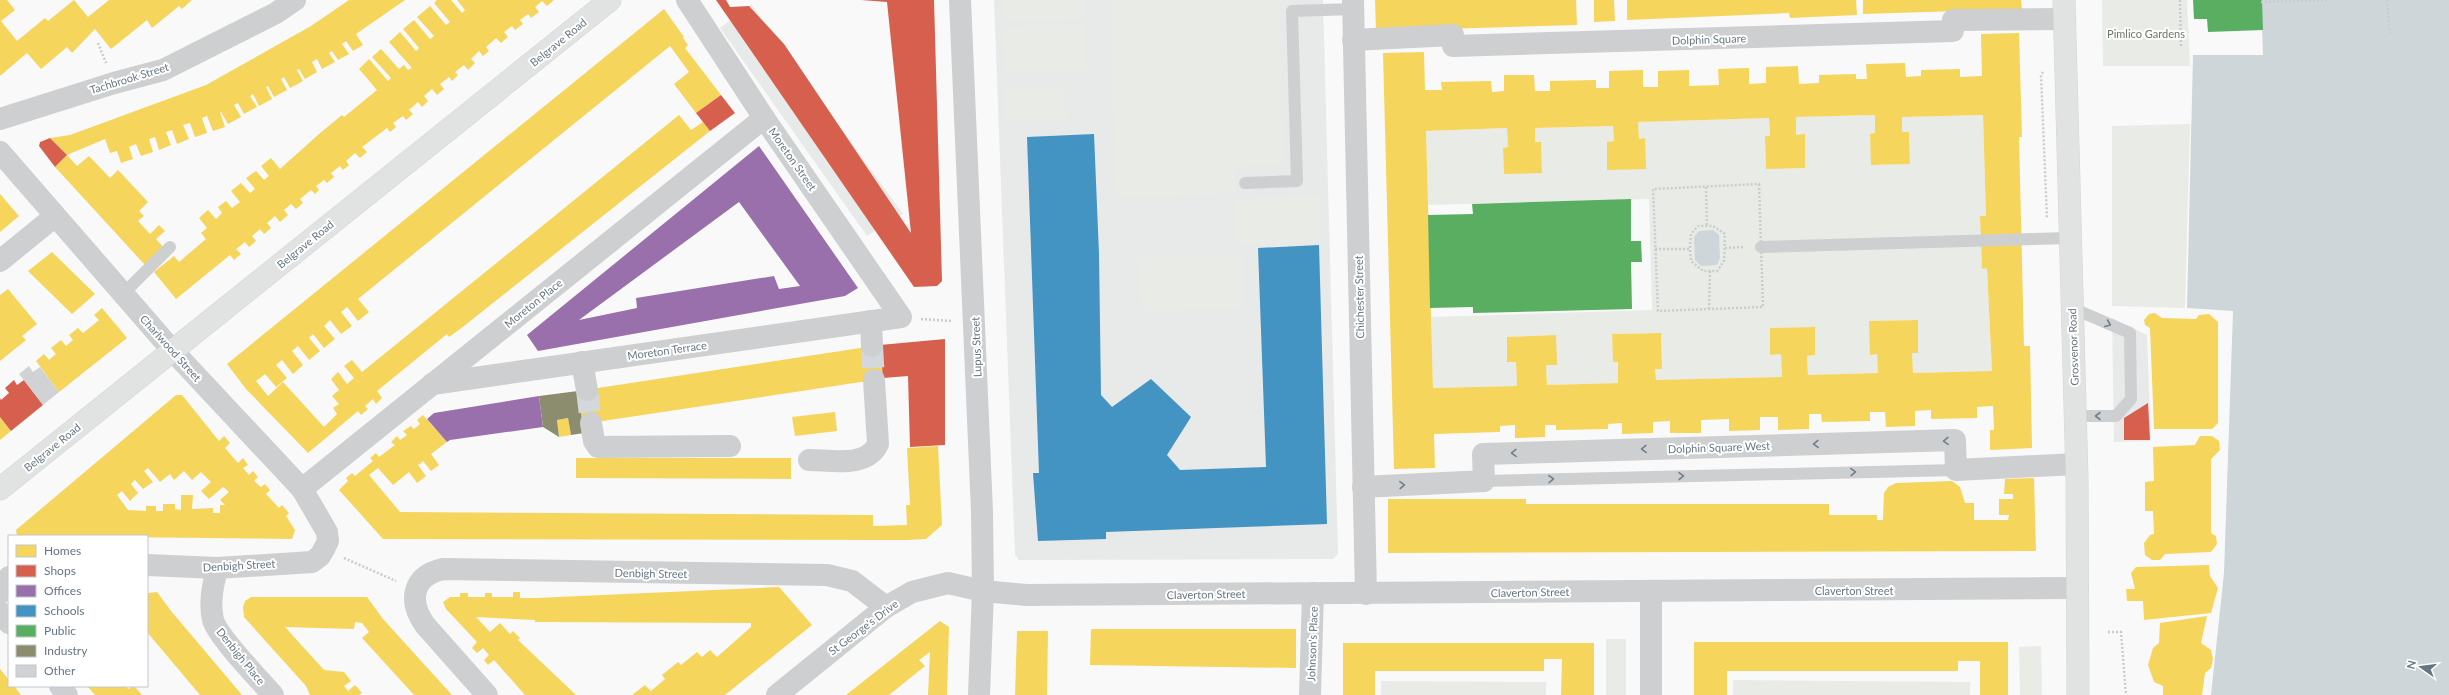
<svg xmlns="http://www.w3.org/2000/svg" width="2449" height="695" font-family="Lato,sans-serif">
<style>
.built{fill:#e8e9e9}
.green{fill:#e8ebe6}
.water{fill:#ced6d9}
.homes{fill:#f6d55c;fill-rule:evenodd}
.shops{fill:#d6604d}
.offices{fill:#9970ab;fill-rule:evenodd}
.schools{fill:#4393c3}
.public{fill:#5aae61}
.industry{fill:#8c8c6e}
.building{fill:#d0d2d3}
.lines{fill:none;stroke-linecap:round;stroke-linejoin:round}
.minor-tunnel{stroke:#d4d8dc;stroke-width:22;stroke-dasharray:22 11;stroke-linecap:butt}
.primary-casing{stroke:#d5d6d7;stroke-width:23}
.trunk-casing{stroke:#d5d6d6;stroke-width:23}
.path{stroke:#cbcccd;stroke-width:2.5;stroke-dasharray:2 2;stroke-linecap:butt}
.service{stroke:#cecfd0;stroke-width:12}
.minor{stroke:#cecfd0;stroke-width:22}
.tertiary{stroke:#cecfd0;stroke-width:22}
.primary{stroke:#e1e2e2;stroke-width:22}
.trunk{stroke:#e1e2e2;stroke-width:22}
.oneway{stroke:#707f8b}
.labels{text-anchor:middle;dominant-baseline:central;stroke-width:4;stroke-linejoin:round;paint-order:stroke}
.park-label{font-size:11px;fill:#687a64;stroke:#fff}
.street-label{font-size:11px;fill:#657683;stroke:#fff}
</style>
<rect width="100%" height="100%" fill="#f9f9f9"/>
<g class="built">
<polygon points="994,0 1323,0 1338,554 1333,559 1019,560 1015,555"/>
<polygon points="751,4 903,214 867,236 720,28"/>
<polygon points="2112,318 2147,335 2151,441 2114,442"/>
</g>
<g class="green">
<polygon points="1002,0 1084,0 1084,19 1003,22"/>
<polygon points="1110,0 1279,0 1283,165 1235,166 1236,194 1116,198"/>
<polygon points="2102,0 2187,0 2190,66 2103,66"/>
<polygon points="1085,24 1087,70 1005,73 1003,27"/>
<polygon points="1065,87 1066,120 1006,122 1005,89"/>
<polygon points="1875,115 1875,133 1870,134 1872,165 1910,164 1909,133 1902,132 1902,117 1983,115 1986,216 1980,217 1982,268 1987,268 1992,371 1913,373 1912,353 1918,353 1918,320 1870,321 1870,354 1877,354 1878,373 1808,375 1807,356 1815,355 1815,327 1770,328 1770,354 1781,354 1782,377 1656,380 1655,369 1662,369 1661,333 1612,334 1613,362 1618,362 1618,383 1547,385 1546,365 1555,335 1507,337 1507,362 1516,362 1517,386 1433,388 1431,317 1652,310 1649,199 1428,205 1426,131 1507,128 1508,147 1503,148 1504,173 1542,173 1541,142 1535,142 1535,128 1613,126 1614,141 1607,142 1608,170 1645,138 1639,139 1638,122 1769,118 1770,136 1765,136 1766,169 1805,168 1805,135 1796,135 1796,117"/>
<polygon points="2190,124 2185,308 2112,306 2112,126"/>
<polygon points="1319,195 1321,241 1236,245 1234,198"/>
<polygon points="1242,255 1244,308 1144,311 1138,296 1137,258"/>
<rect x="1606" y="639" width="20" height="56"/>
<polygon points="2041,646 2042,695 2020,695 2019,647"/>
<polygon points="1733,680 1970,682 1970,695 1733,695"/>
<polygon points="1381,681 1546,682 1546,695 1381,695"/>
</g>
<g class="water">
<polygon points="2261,0 2449,0 2449,695 2211,695 2224,573 2233,311 2187,308 2193,55 2263,55"/>
<polygon points="1713,230 1719,235 1720,258 1717,265 1701,266 1695,260 1694,237 1699,231"/>
</g>
<g class="homes">
<polygon points="0,0 7,0 15,10 1,21 17,41 45,18 48,21 74,0 88,17 109,0 192,0 182,9 179,6 152,28 147,20 111,49 95,29 72,53 67,47 41,69 27,53 0,76"/>
<polygon points="349,0 405,0 356,34 363,45 353,51 346,41 342,44 349,54 338,60 332,51 329,53 335,62 322,69 317,59 312,62 317,72 305,79 299,69 297,70 303,81 290,88 284,77 281,79 287,90 274,97 268,86 266,87 272,99 259,106 253,94 250,96 257,107 244,114 238,103 234,105 241,117 228,124 221,112 220,112 225,127 213,131 207,116 202,118 207,133 195,137 190,123 183,125 189,139 177,144 172,130 166,132 171,145 159,150 155,137 149,139 153,152 141,156 136,144 129,147 133,159 121,163 117,151 110,153 105,139 67,155 77,166 89,156 110,178 118,170 148,202 139,211 144,216 138,221 150,234 159,225 165,231 156,239 164,248 145,265 55,167 67,155 50,138 70,135 206,85 311,26"/>
<polygon points="437,0 451,0 462,13 465,10 457,0 554,0 547,6 542,1 535,7 539,12 531,18 528,14 520,20 523,24 515,30 512,26 504,32 508,37 501,43 496,38 486,47 489,51 483,56 479,51 471,59 475,63 468,70 464,65 455,72 458,75 452,81 449,77 440,84 444,89 437,95 432,89 424,96 428,101 422,107 418,102 409,110 413,114 406,120 403,116 393,123 396,127 390,132 387,128 362,147 367,152 360,158 355,153 346,161 349,165 343,170 340,166 331,173 334,177 327,183 324,180 316,186 319,190 315,194 311,190 300,199 303,203 296,209 291,204 284,210 288,215 280,222 275,216 267,223 271,228 264,234 260,229 252,236 256,241 249,247 245,242 236,249 241,254 234,260 230,255 176,299 154,272 174,256 179,262 206,239 201,233 207,228 199,218 208,210 216,219 222,213 218,207 226,201 232,208 240,202 231,191 241,183 250,193 255,189 246,178 256,171 264,180 269,176 261,166 271,158 280,169 319,134 342,115 344,117 377,90 359,69 369,59 388,81 391,78 372,57 381,49 399,69 404,65 408,70 412,68 389,42 400,32 416,51 419,48 403,29 414,20 430,39 434,36 417,17 430,6 446,25 450,22 434,3"/>
<polygon points="1375,0 1576,0 1577,25 1376,31"/>
<polygon points="1594,0 1614,0 1615,21 1594,22"/>
<polygon points="1627,0 1856,0 1857,15 1790,18 1789,13 1627,20"/>
<polygon points="1863,0 2021,0 2022,9 1863,14"/>
<polygon points="664,9 684,37 683,38 688,45 685,48 721,95 696,113 674,84 689,72 670,46 358,299 369,312 358,321 347,307 341,312 352,326 341,334 330,320 324,326 335,339 324,348 313,334 309,338 320,351 309,360 298,346 292,351 303,365 293,374 282,360 276,365 287,378 276,387 265,374 256,381 268,396 283,382 324,427 337,414 333,408 339,404 332,396 339,390 331,379 338,372 347,384 354,378 344,366 352,360 362,372 679,115 691,130 703,122 710,131 464,326 449,337 447,334 377,391 382,398 376,404 373,399 365,406 368,409 361,415 358,411 308,453 246,389 227,364"/>
<path d="M2019,33l3,104h-3l5,209h6l2,102 -42,2v-20h4l-1,-24 -16,1v11l-46,1v-9l-16,1v15l-29,1 -1,-15h-15v9l-48,1 -1,-8h-12v15l-31,1v-13h-18v13l-31,1v-12l-28,1v13h-31v-12l-17,1v11l-31,1v-11l-14,1v5l-52,1v-5h-11v12l-30,1v-13l-15,1v6l-66,2 1,34 -41,1 -11,-416 41,-1 1,38h17l-1,-8 50,-1 1,11 12,-1v-16h30l1,16h15v-10l46,-1v8h13v-17l34,-1v17h15v-16l31,-1v16l30,-1 -1,-16 31,-1v16l17,-1v-16l32,-1 1,18 20,-1v-8l37,-1v5h11l-1,-15 39,-1 1,14 15,-1v-6l39,-1v8l22,-1 -1,-42zM1875,115v18l-5,1 1,31 39,-1 -1,-32h-7v-15l81,-2 3,101h-6l2,53 5,-1 5,103 -79,2 -1,-20h6v-33l-49,1 1,34 7,-1 1,19 -70,2 -1,-19 8,-1v-28l-45,1v27l11,-1 1,23 -126,3 -1,-11h7l-1,-36 -49,1 1,28h5v21l-71,2 -1,-20h11l-1,-30 -49,2v25h9l1,24 -84,2 -7,-257 81,-3 1,19 -5,1 1,26 38,-1 -1,-31h-6v-14l78,-2 1,15 -7,1v28l39,-1 -1,-31 -6,1 -1,-17 131,-4 1,18h-5l1,33 39,-1v-34l-9,1v-18z"/>
<polygon points="0,194 19,216 0,232"/>
<polygon points="52,252 95,294 72,314 28,271"/>
<polygon points="8,289 37,324 22,336 26,340 0,361 0,295"/>
<polygon points="102,308 127,338 59,392 36,361 44,354 49,360 56,354 51,348 61,340 66,346 73,340 69,335 78,328 83,333 92,326 99,320 94,315"/>
<polygon points="2155,313 2162,318 2196,319 2199,315 2209,314 2218,322 2218,423 2212,429 2154,429 2150,328 2145,325 2144,320 2149,314"/>
<polygon points="880,345 883,378 874,380 583,424 578,391"/>
<path d="M176,395h6l37,46 5,-5 6,7 -5,5 13,15 5,-5 5,7 -5,3 6,7 4,-4 5,6 -4,4 7,6 4,-3 5,6 -4,4 13,14 3,-3 7,8 -3,3 9,14 -3,9 -275,-3 -1,-6zM148,468l12,14 10,-8 4,6 10,-9 8,9 9,-8 10,10 -10,9 8,8 14,-12 6,5 -9,8 5,5h-5v8h-7v-5l-21,1 1,-14h-12v15l-6,-1v-5h-12v7h-7v-5h-10v5l-18,-1 -11,-15 5,-4 8,10 8,-8 -7,-9 4,-4 8,9 10,-7 -9,-11z"/>
<polygon points="835,412 837,431 795,436 792,417"/>
<polygon points="423,415 447,442 431,454 439,465 431,471 423,461 420,464 418,465 426,476 417,483 409,472 393,485 378,468 369,475 400,512 873,515 873,526 907,525 906,505 910,505 907,448 938,446 942,525 926,539 907,540 383,539 339,490 348,481 346,478 352,473 355,476 373,461 370,458 376,453 379,457 395,445 391,442 397,436 400,440 407,435 403,431 411,426 414,429 420,424 417,420"/>
<polygon points="0,417 11,431 0,440"/>
<polygon points="568,418 571,435 559,437 557,420"/>
<polygon points="2200,436 2212,436 2219,441 2220,450 2211,459 2211,533 2216,536 2217,544 2211,552 2165,554 2160,560 2152,560 2145,555 2144,543 2150,535 2154,534 2153,511 2145,511 2145,482 2154,481 2153,447 2195,445"/>
<polygon points="576,458 791,458 791,479 576,478"/>
<polygon points="2034,478 2036,551 1388,553 1388,499 1526,499 1526,504 1829,504 1829,515 1877,515 1877,520 1883,520 1884,493 1888,487 1896,483 1952,481 1960,487 1965,503 1974,503 1974,520 2008,520 2009,515 1999,515 1999,499 2013,499 2013,494 2004,494 2005,479"/>
<polygon points="2209,565 2210,576 2218,588 2211,613 2144,620 2143,601 2127,601 2126,589 2135,589 2131,573 2136,567"/>
<polygon points="779,587 812,625 725,695 632,695 645,685 651,691 665,679 662,675 678,662 681,665 697,652 702,657 710,650 717,657 751,627 751,623 535,622 535,620 476,617 490,632 500,623 510,634 513,631 520,638 518,640 576,695 525,695 494,660 488,665 484,660 489,655 483,648 477,653 472,648 477,642 446,609 443,602 450,597 460,597 460,593 468,593 468,597 485,597 485,593 492,593 492,597 513,597 513,592 520,592 520,598 536,598"/>
<polygon points="157,592 171,611 242,695 200,695 147,632 147,593"/>
<polygon points="251,597 367,597 383,619 452,695 414,695 362,638 369,632 362,623 355,622 354,629 285,627 324,670 344,672 351,681 344,686 348,691 355,685 362,693 359,695 310,695 306,686 244,617 243,607 245,601"/>
<polygon points="2207,616 2201,643 2211,650 2213,659 2211,668 2205,673 2202,695 2163,695 2163,686 2154,682 2148,665 2153,648 2159,643 2160,623"/>
<polygon points="940,621 949,627 947,695 928,695 930,652 919,660 925,666 889,695 846,695"/>
<polygon points="1091,629 1296,629 1296,668 1090,665"/>
<polygon points="1017,631 1048,631 1047,695 1015,695"/>
<polygon points="1694,642 2008,642 2008,695 1980,695 1980,661 1958,661 1958,671 1727,671 1727,695 1694,695"/>
<polygon points="1343,643 1594,643 1594,695 1561,695 1562,659 1544,659 1544,671 1375,671 1375,695 1343,695"/>
<polygon points="0,669 9,680 9,686 14,686 21,695 0,695"/>
<polygon points="87,686 126,686 128,689 134,686 142,695 95,695"/>
</g>
<g class="shops">
<polygon points="716,0 726,0 730,7 749,6 784,44 911,233 887,2 861,0 934,0 942,281 937,286 914,287"/>
<polygon points="721,95 735,113 710,131 696,113"/>
<polygon points="50,138 67,155 55,167 39,146 40,142"/>
<polygon points="945,339 945,445 910,447 908,376 883,378 880,345"/>
<polygon points="14,380 17,385 24,380 43,405 11,431 0,417 0,398 1,400 9,393 5,388"/>
<polygon points="2148,403 2150,440 2124,440 2124,418"/>
</g>
<g class="offices">
<path d="M759,146l99,142 -13,8 -307,55 -11,-16zM739,202l61,84 -21,3 -5,-13 -138,22 1,10 -58,12z"/>
<polygon points="539,396 543,427 450,440 447,442 427,419 434,413"/>
</g>
<polygon class="schools" points="1094,134 1099,254 1101,395 1112,407 1151,379 1191,417 1167,455 1180,470 1266,467 1258,248 1319,245 1327,524 1106,532 1106,539 1038,541 1033,473 1039,473 1027,137"/>
<g class="public">
<polygon points="2193,0 2262,0 2263,30 2208,32 2207,19 2194,19"/>
<polygon points="1631,199 1631,241 1641,241 1642,262 1631,262 1632,309 1473,313 1473,307 1430,308 1428,215 1473,214 1472,204"/>
</g>
<polygon class="industry" points="578,391 584,433 571,435 568,418 557,420 559,437 543,427 539,396"/>
<polygon class="building" points="29,366 33,372 40,367 59,392 43,405 19,374"/>
<g class="lines">
<g class="minor-tunnel">
<polyline points="872,346 874,380"/>
<polyline points="587,390 591,423"/>
</g>
<defs>
<polyline id="primary" points="0,489 610,0"/>
<polyline id="trunk" points="2064,0 2077,479 2078,695"/>
</defs>
<use href="#primary" class="primary-casing"/>
<use href="#trunk" class="trunk-casing"/>
<g class="path">
<polyline points="2180,0 2181,48"/>
<polyline points="2387,0 2390,33"/>
<polyline points="2261,2 2329,0"/>
<polyline points="98,43 106,63"/>
<polyline points="2043,72 2041,75 2047,218"/>
<polygon points="1759,184 1763,307 1658,311 1653,189"/>
<polyline points="1706,187 1707,226"/>
<polyline points="1725,248 1744,247"/>
<polyline points="1655,249 1690,249 1691,261 1703,271 1717,271 1724,261 1725,234 1713,226 1698,226 1691,234 1690,249"/>
<polyline points="1709,309 1710,271"/>
<polyline points="921,319 952,321"/>
<polyline points="344,558 396,581"/>
<polyline points="2108,632 2121,632 2126,695"/>
</g>
<g class="service">
<polyline points="1245,183 1297,181 1292,11 1353,9"/>
<polyline points="1761,247 2070,238"/>
<polyline points="124,293 170,247"/>
<polyline points="2072,308 2130,333 2131,399 2116,416 2075,416"/>
<polyline points="1484,481 1956,470"/>
</g>
<g class="minor">
<polyline points="1353,0 1366,594"/>
<polyline points="1353,40 1453,35 1453,46 1953,31 1953,20 2065,19"/>
<polyline points="0,119 114,83 163,70 276,13 295,0"/>
<polyline points="0,152 172,350 302,489 327,532 328,541 324,549 320,556 312,562 217,568 147,565"/>
<polyline points="0,261 54,217"/>
<polyline points="871,321 872,346"/>
<polyline points="582,362 587,390"/>
<polyline points="432,384 901,317 764,118 687,0"/>
<polyline points="591,423 594,441 598,447 730,446"/>
<path d="M809,460c22,0 58,8 69,-16l-4,-64"/>
<polyline points="1363,487 1484,481 1483,454 1955,440 1956,470 2076,464"/>
<polyline points="302,489 764,118"/>
<path d="M217,568c-4,18 -8,34 -4,52 5,17 46,59 60,75"/>
<polyline points="0,593 2,587 9,577"/>
<polyline points="0,612 9,623"/>
<polyline points="60,686 67,695"/>
<path d="M487,695l-62,-70c-17,-24 -13,-49 18,-56l384,6 25,6 34,26"/>
<polyline points="1310,695 1313,593"/>
<polyline points="1651,695 1651,591"/>
</g>
<g class="tertiary">
<polyline points="960,0 982,512 983,591 979,695"/>
<polyline points="777,695 886,607 912,592 948,583 983,591 1026,595 2078,588"/>
</g>
<use href="#primary" class="primary"/>
<use href="#trunk" class="trunk"/>
</g>
<defs><path id="oneway-chevron" d="M-2-3.5L2.5 0L-2 3.5" fill="none" stroke-width="1.6" stroke-linecap="round" stroke-linejoin="round"/></defs>
<g class="oneway">
<use href="#oneway-chevron" transform="translate(2108 324) rotate(23)"/>
<use href="#oneway-chevron" transform="translate(2098 416) rotate(180)"/>
<use href="#oneway-chevron" transform="translate(1946 441) rotate(178)"/>
<use href="#oneway-chevron" transform="translate(1816 444) rotate(178)"/>
<use href="#oneway-chevron" transform="translate(1644 449) rotate(178)"/>
<use href="#oneway-chevron" transform="translate(1514 453) rotate(178)"/>
<use href="#oneway-chevron" transform="translate(1853 472) rotate(-1)"/>
<use href="#oneway-chevron" transform="translate(1681 476) rotate(-1)"/>
<use href="#oneway-chevron" transform="translate(1551 479) rotate(-1)"/>
<use href="#oneway-chevron" transform="translate(1402 485) rotate(-3)"/>
</g>
<g class="labels">
<g class="park-label">
<text x="2146" y="33">Pimlico Gardens</text>
</g>
<g class="street-label">
<text transform="translate(1709 39) rotate(-2)">Dolphin Square</text>
<text transform="translate(558 42) rotate(-39)">Belgrave Road</text>
<text transform="translate(129 78) rotate(-17)">Tachbrook Street</text>
<text transform="translate(793 159) rotate(55)">Moreton Street</text>
<text transform="translate(305 244) rotate(-39)">Belgrave Road</text>
<text transform="translate(1359 297) rotate(-91)">Chichester Street</text>
<text transform="translate(533 303) rotate(-39)">Moreton Place</text>
<text transform="translate(976 347) rotate(-92)">Lupus Street</text>
<text transform="translate(2073 347) rotate(-92)">Grosvenor Road</text>
<text transform="translate(171 348) rotate(48)">Charlwood Street</text>
<text transform="translate(667 350) rotate(-8)">Moreton Terrace</text>
<text transform="translate(52 447) rotate(-39)">Belgrave Road</text>
<text transform="translate(1719 447) rotate(-2)">Dolphin Square West</text>
<text transform="translate(239 565) rotate(-3)">Denbigh Street</text>
<text transform="translate(651 573) rotate(1)">Denbigh Street</text>
<text x="1854" y="590">Claverton Street</text>
<text transform="translate(1530 592) rotate(-1)">Claverton Street</text>
<text transform="translate(1206 594) rotate(-1)">Claverton Street</text>
<text transform="translate(863 627) rotate(-37)">St George's Drive</text>
<text transform="translate(1312 644) rotate(-88)">Johnson's Place</text>
<text transform="translate(241 656) rotate(51)">Denbigh Place</text>
</g>
</g>
<rect x="8" y="535" width="140" height="152" fill="#ffffff" stroke="#c1c8cd"/>
<rect x="16" y="545" width="20" height="12" fill="#f6d55c" stroke="#c1c8cd"/>
<text x="44" y="555" font-size="12" fill="#657683">Homes</text>
<rect x="16" y="565" width="20" height="12" fill="#d6604d" stroke="#c1c8cd"/>
<text x="44" y="575" font-size="12" fill="#657683">Shops</text>
<rect x="16" y="585" width="20" height="12" fill="#9970ab" stroke="#c1c8cd"/>
<text x="44" y="595" font-size="12" fill="#657683">Offices</text>
<rect x="16" y="605" width="20" height="12" fill="#4393c3" stroke="#c1c8cd"/>
<text x="44" y="615" font-size="12" fill="#657683">Schools</text>
<rect x="16" y="625" width="20" height="12" fill="#5aae61" stroke="#c1c8cd"/>
<text x="44" y="635" font-size="12" fill="#657683">Public</text>
<rect x="16" y="645" width="20" height="12" fill="#8c8c6e" stroke="#c1c8cd"/>
<text x="44" y="655" font-size="12" fill="#657683">Industry</text>
<rect x="16" y="665" width="20" height="12" fill="#d0d2d3" stroke="#c1c8cd"/>
<text x="44" y="675" font-size="12" fill="#657683">Other</text>
<g transform="translate(2421 667) rotate(284)" stroke="#ffffff" stroke-width="3" paint-order="stroke">
<path d="M0-3L7 15L0 10L-7 15Z" fill="#657683"/>
<text y="-6" font-size="11" font-weight="bold" text-anchor="middle" fill="#657683">N</text>
</g>
</svg>
